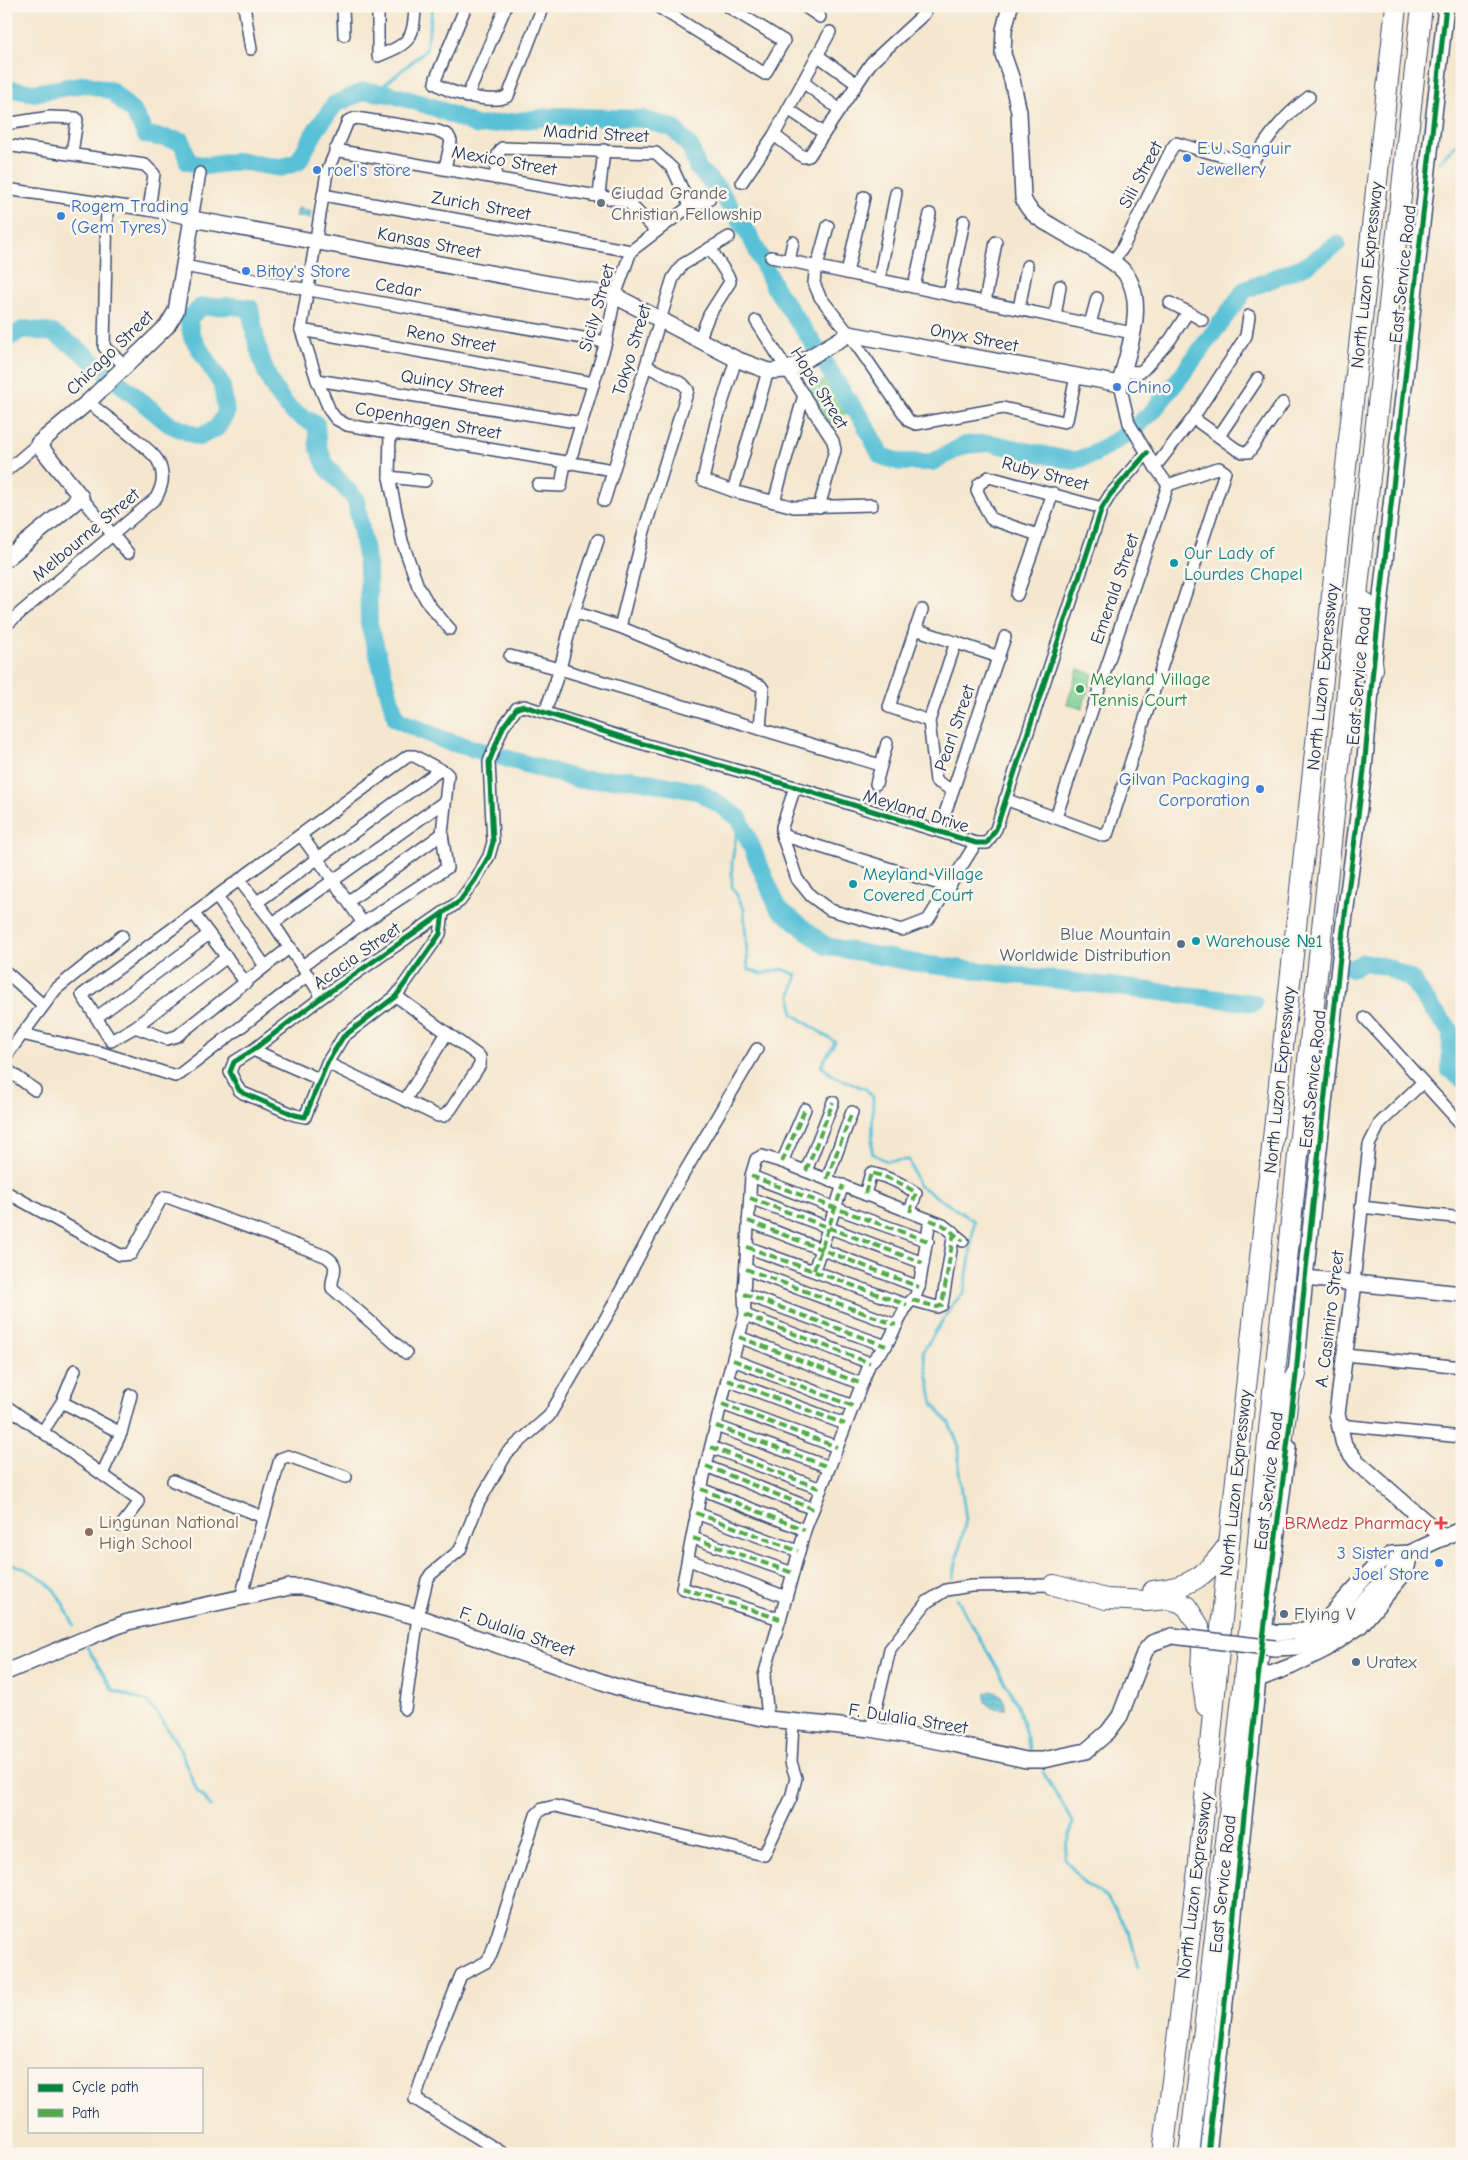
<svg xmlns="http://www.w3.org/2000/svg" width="1468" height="2160" font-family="'Comic Neue',sans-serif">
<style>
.grass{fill:#7bcf92;stroke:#4b7f78}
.water{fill:url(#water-rules);stroke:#3a789a}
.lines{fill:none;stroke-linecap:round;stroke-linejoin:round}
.stream{stroke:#59c1d7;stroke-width:3}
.river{stroke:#59c1d7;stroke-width:18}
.street-casing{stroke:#3c4b6f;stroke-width:14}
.secondary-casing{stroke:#3c4b6f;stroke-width:18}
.highway-casing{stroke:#3c4b6f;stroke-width:22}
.street{stroke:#fff;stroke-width:11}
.secondary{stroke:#fff;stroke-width:15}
.highway{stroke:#fff;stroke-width:20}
.secondary-bridge-casing{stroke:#3c4b6f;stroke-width:18;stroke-linecap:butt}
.secondary-bridge{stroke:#fff;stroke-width:15}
.quiet{stroke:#52ab49;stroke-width:4;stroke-dasharray:8 4;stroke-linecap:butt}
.cycleway-casing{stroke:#fbf7ec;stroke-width:8}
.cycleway{stroke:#00873e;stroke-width:5}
.shop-dot{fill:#3f7fe0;stroke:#fbf7ec;stroke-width:2}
.worship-dot{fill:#6b7280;stroke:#fbf7ec;stroke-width:2}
.culture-dot{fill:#0f9aa8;stroke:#fbf7ec;stroke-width:2}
.leisure-dot{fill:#2e9e5b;stroke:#fbf7ec;stroke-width:2}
.service-dot{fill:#5c6f8a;stroke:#fbf7ec;stroke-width:2}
.health-dot{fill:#e0444e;stroke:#fbf7ec;stroke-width:2}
.education-dot{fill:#8d6e63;stroke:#fbf7ec;stroke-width:2}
.labels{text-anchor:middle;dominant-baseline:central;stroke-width:5;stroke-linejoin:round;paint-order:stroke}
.street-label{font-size:18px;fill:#1b2f5e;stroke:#fbf7ec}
.shop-label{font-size:18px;fill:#366cbe;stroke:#fbf7ec;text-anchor:start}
.worship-label{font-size:18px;fill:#5b616d;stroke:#fbf7ec;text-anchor:start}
.culture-label{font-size:18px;fill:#0d838f;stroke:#fbf7ec;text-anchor:start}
.leisure-label{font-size:18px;fill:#27864d;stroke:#fbf7ec;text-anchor:start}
.service-label{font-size:18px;fill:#4e5e75;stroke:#fbf7ec;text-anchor:start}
.education-label{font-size:18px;fill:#785e54;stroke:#fbf7ec;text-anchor:start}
.health-label{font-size:18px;fill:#be3a42;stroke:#fbf7ec;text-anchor:end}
</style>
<defs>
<pattern id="water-rules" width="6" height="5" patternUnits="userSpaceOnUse" patternTransform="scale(1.25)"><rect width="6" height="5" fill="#59c1d7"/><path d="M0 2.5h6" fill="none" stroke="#499db2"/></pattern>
</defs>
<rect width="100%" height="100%" fill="#fbf7ec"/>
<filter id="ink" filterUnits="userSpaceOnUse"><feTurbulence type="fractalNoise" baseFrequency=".02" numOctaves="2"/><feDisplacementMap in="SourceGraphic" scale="10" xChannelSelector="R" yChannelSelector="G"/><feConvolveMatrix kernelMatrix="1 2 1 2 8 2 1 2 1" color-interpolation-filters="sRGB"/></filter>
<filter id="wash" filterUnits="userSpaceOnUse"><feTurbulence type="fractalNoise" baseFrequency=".0096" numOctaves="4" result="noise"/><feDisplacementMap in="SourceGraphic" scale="20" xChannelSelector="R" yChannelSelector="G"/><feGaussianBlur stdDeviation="1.12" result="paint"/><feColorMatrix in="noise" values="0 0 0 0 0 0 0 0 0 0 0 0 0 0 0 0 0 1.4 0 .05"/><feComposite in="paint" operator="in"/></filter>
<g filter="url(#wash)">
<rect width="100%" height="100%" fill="#f5e7cf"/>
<g class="grass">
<polygon points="828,378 849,411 828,424 807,391"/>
<polygon points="1078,669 1093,674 1082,709 1067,704"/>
</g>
<g class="water">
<polygon points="298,208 311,211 310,219 296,216"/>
<path d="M990,1691c8,1 17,9 15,18l-13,-1 -7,-6v-8z"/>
</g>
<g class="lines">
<g class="stream">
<polyline points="376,92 426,50 433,6"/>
<polyline points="1439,162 1462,139"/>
<polyline points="739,818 732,862 732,886 744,909 748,969 761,974 782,969 797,975 791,995 793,1014 835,1042 821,1066 835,1077 866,1089 873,1097 872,1153 886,1161 909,1160 918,1185 974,1221 970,1257 964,1293 954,1303 923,1351 933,1404 949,1423 959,1446 959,1471 966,1519 953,1578"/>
<path d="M6,1564c15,-1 38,15 48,26 8,10 14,24 20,35"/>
<polyline points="957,1599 1018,1705 1031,1754"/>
<polyline points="87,1647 113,1690 147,1702 161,1719 179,1747 197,1791 211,1806"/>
<polyline points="1043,1772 1073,1822 1064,1858 1085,1884 1107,1897 1129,1932 1138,1967"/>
</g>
<g class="river">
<polyline points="6,88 34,93 85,84 112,91 134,113 146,135 182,141 188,162 207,166 239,161 280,168 298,162 316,130 335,104 365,91 390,94 436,108 478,126 558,116 642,119 673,128 691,148 697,167 720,191 751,238 775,288 811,340 845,396 863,421 881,456 900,462 932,462 965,445 990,443 1073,461 1094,454 1130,432 1153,411 1181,376 1245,290 1307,265 1337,244"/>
<path d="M6,339l19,-10 28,4 25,16 91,75 30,13 18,-9 9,-15 -4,-28 -30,-48 -4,-18 13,-12 30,-1 19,2c6,36 14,77 42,103 6,5 16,9 24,13l2,23 8,19 30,34 12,68 1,56 27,95 47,21 138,40 52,-1 67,13 39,26 39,90 48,38 96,18 332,39"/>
<polyline points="1351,969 1364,962 1387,967 1411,979 1433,1010 1451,1031 1450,1070 1462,1079"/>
</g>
</g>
</g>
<g filter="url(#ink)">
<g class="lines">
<defs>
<g id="street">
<polyline points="244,6 251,49"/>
<polyline points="343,6 344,35"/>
<path d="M378,6v50c31,-13 36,-15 37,-50"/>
<path d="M466,6l-30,72 -1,5c14,10 58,22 73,13l35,-90"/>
<polyline points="657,6 765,74 784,41 727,6"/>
<polyline points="804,6 820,17"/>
<polyline points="817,55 857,84"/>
<polyline points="803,82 840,110"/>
<polyline points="467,97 506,6"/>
<polyline points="788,109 824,133"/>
<polyline points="6,124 50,117 76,118 77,120 72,153"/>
<polyline points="774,135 830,32"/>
<polyline points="6,145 145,165 154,174 149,210"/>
<polyline points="335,150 620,200 630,204 656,231"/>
<polyline points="445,168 451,141 448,135 438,131 356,118 348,121 327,172 301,330 317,380 330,411 336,419 347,425 613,470"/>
<polyline points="495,178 498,154 502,148 656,153 673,169 690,206"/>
<polyline points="742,182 774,135 803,157 809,156 871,63 924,14 928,6"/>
<polyline points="6,189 149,210 192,219 200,173"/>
<polyline points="323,195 631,251"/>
<polyline points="599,195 604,150"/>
<polyline points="107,204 104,347 126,366"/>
<polyline points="828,226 815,273 814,283 820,297 849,334 909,421 916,424 1003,408 1064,422 1067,420 1076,376"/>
<polyline points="771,257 1132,333"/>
<polyline points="789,261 793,242"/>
<path d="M1112,262l10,-13 50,-101 4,-5 75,21c18,-28 31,-47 58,-67"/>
<polyline points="184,266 309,290 606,342"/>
<polyline points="847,273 864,197"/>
<polyline points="879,280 896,193"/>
<polyline points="914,287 930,214"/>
<polyline points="949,294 964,221"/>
<polyline points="985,302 996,242"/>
<polyline points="1170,303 1188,312"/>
<polyline points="1019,309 1027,266"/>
<polyline points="1055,317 1060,286"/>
<polyline points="756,321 833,441 835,450 819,507"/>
<polyline points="1090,324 1097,298"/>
<polyline points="301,330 594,383"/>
<polyline points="699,340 709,315 730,282 729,278 710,248"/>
<polyline points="736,359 716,423 703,480 733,491 794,507 872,505"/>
<polyline points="1123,371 1139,372 1143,370 1170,340 1188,312 1202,320"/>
<polyline points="317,380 582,423"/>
<polyline points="1120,384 1129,423 1155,467 1168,485"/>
<polyline points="1193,418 1236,449 1243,452 1249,452 1283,403"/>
<polyline points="390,433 389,477 402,541 418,586 429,605 450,629"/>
<polyline points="1219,436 1258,378"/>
<polyline points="569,464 606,342 615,296 631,251 690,206 709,200"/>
<polyline points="1155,467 1193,418 1246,336 1249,316"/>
<polyline points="6,471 38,444"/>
<polyline points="389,477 425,481"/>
<polyline points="538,485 561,486 565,463"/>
<polyline points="733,491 768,371"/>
<polyline points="81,497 128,553"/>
<polyline points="604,501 673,278 682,265 729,237"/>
<polyline points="774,502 804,395"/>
<polyline points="1038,535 991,519 977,491 979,484 989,477 1102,508"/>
<polyline points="1017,595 1053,493"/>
<polyline points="922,610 889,707 929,721"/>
<polyline points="574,612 620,627 761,686 763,689 760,729"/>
<path d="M6,625l150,-127c7,-13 9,-23 2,-37 -7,-13 -56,-47 -70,-59"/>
<polyline points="620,627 644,531 688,390 683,384 646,366"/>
<polyline points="915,629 999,657"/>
<polyline points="510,656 560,669 880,765"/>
<polyline points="545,712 560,669 574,612 598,540"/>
<polyline points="876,784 887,743"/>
<polyline points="795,787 782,827 782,835 797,879 811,896 830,910 902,930 928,920 976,843"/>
<polyline points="952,790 936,781 929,721 956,642"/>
<polyline points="1005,799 1104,836 1107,835 1225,472 1219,468 1214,469 1168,485"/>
<polyline points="1056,817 1168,485"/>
<polyline points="939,831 1005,637"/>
<polyline points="301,835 363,923 302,966"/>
<polyline points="782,835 949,887"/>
<polyline points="240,881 273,923 305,971"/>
<polyline points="217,897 265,966"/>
<polyline points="349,901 442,834"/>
<polyline points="256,903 440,770"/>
<polyline points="443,913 440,934 396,996 343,1037 327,1063 305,1117 295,1115 243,1093 239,1090 230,1072 234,1062 253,1050 322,997 460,901 475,880 489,856 493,842 489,762 503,727 517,708 524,706 637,742 795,787 976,843 987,843 996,829 1102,508 1110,495 1147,453"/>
<polyline points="194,914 246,983"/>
<polyline points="273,923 444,802"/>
<polyline points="227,957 135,1027 111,1041 82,995 408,756 414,756 445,772 448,775 442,834 447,868 363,923"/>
<polyline points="6,972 43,1005"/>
<polyline points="97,1017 209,934"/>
<polyline points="1365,1018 1462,1125"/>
<polyline points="135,1027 167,1039 177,1036 290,947"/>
<polyline points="22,1034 99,1052 175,1076 180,1074 308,975 322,997"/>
<polyline points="253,1050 319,1079"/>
<polyline points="6,1056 56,989 122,936"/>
<polyline points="327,1063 438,1116 444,1116 451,1109 480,1065 480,1057 396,996"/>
<polyline points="6,1069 35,1090"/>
<polyline points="405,1100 447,1033"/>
<polyline points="782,1162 805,1109"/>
<polyline points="806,1171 833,1102"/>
<polyline points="751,1176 835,1208 928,1241"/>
<polyline points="827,1179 852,1112"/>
<path d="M6,1192l114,63 11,-1 29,-53 5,-4 5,1 155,58c18,10 5,20 7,32l74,65"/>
<path d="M865,1194l6,-21c17,4 31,10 45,20l-6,19"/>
<polyline points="750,1198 923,1263"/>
<polyline points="1361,1207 1462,1218"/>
<polyline points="748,1221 919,1287"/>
<polyline points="747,1247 907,1305"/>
<polyline points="746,1269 896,1325"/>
<polyline points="814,1270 843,1185"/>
<polyline points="1354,1283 1369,1145 1380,1123 1423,1082"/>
<polyline points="744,1294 886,1346"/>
<polyline points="912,1300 937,1307 942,1305 954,1232"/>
<polyline points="745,1315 870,1363"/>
<polyline points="739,1337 862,1384"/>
<polyline points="1345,1355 1462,1367"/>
<polyline points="733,1360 853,1406"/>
<polyline points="727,1380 845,1424"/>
<polyline points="62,1402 121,1433"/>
<polyline points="722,1404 837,1447"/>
<polyline points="6,1406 138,1500 138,1504 121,1526"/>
<polyline points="1339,1425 1462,1437"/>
<polyline points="716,1426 829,1467"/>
<polyline points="43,1431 62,1402 75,1370"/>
<polyline points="711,1447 821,1489"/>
<polyline points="706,1466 813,1509"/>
<polyline points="102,1474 121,1433 131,1395"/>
<polyline points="173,1481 263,1517"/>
<polyline points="701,1489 805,1530"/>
<polyline points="696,1513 798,1551"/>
<polyline points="693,1538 793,1573"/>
<polyline points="689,1560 786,1597"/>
<polyline points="241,1597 280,1459 288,1456 346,1477"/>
<polyline points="780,1619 682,1588 706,1466 727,1380 745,1315 744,1294 751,1176 756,1159 762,1156 782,1162 943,1225 963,1241"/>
<polyline points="405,1709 418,1617 427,1580 431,1574 460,1550 478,1504 507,1453 549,1416 611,1309 674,1190 757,1049"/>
<polyline points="768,1719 764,1676 805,1530 870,1363 886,1346 907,1305 915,1297 919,1287 930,1220"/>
<polyline points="871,1729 890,1649 927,1602 946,1590 971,1586 1054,1585"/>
<polyline points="504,2154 415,2099 434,2043 461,1975 486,1962 491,1955 536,1815 542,1809 555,1806 764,1855 791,1798 796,1778 791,1762 793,1722"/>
</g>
<g id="secondary">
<path d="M6,559l75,-62 -43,-53 50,-42 79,-76 9,-15 16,-92 423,77 121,63 32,12 20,-1 61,-36 271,50c7,-32 28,-80 5,-111 -10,-14 -56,-36 -73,-47 -13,-7 -24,-14 -29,-28l-4,-86 -7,-32 -9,-26 1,-24 6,-24"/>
<polyline points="1305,1278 1462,1294"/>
<polyline points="1354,1283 1337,1414 1344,1445 1356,1461 1444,1538"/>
<polyline points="1295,1384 1305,1278 1343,930 1364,770 1373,669 1446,6"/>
<polyline points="1264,1633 1297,1632 1315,1626 1327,1619 1377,1564 1392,1554 1410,1553 1462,1529"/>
<polyline points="1275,1648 1296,1647 1329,1633 1340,1625 1403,1561"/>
<polyline points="6,1672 99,1633 128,1622 290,1587 304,1587 418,1617 614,1686 635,1692 768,1719 871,1729 949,1743 1026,1760 1043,1760 1086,1751 1108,1732 1120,1716 1145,1651 1152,1643 1172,1636"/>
<polyline points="1258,1679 1292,1666 1326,1649 1360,1626 1406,1571 1410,1553"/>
<polyline points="1208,2154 1224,2012 1258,1679 1288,1447"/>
</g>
<g id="highway">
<polyline points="1364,602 1373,669"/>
<polyline points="1280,1458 1289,1391 1296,1375"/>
<polyline points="1054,1585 1106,1599 1146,1601 1167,1599 1180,1602 1187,1607 1199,1626 1202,1649 1201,1671 1206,1706"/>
<path d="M1153,1591c39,-4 53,-15 76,-47"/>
<polyline points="1163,2154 1199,1862 1229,1544 1396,6"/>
<path d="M1189,2154c28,-229 55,-457 76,-686l95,-900 62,-562"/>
</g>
</defs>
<use href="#street" class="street-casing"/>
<use href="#secondary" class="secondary-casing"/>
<use href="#highway" class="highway-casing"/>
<use href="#street" class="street"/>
<use href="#secondary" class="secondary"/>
<use href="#highway" class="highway"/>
<defs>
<polyline id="secondary-bridge" points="1172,1636 1275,1648"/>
</defs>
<use href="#secondary-bridge" class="secondary-bridge-casing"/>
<use href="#secondary-bridge" class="secondary-bridge"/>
<g class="quiet">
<polyline points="782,1162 805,1109"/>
<polyline points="806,1171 833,1102"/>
<polyline points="751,1176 835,1208 928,1241"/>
<polyline points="827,1179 852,1112"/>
<path d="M865,1194l6,-21c17,4 31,10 45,20l-6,19"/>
<polyline points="750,1198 923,1263"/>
<polyline points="930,1220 943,1225 963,1241"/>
<polyline points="748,1221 919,1287"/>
<polyline points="747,1247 907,1305"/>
<polyline points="746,1269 896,1325"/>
<polyline points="814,1270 843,1185"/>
<polyline points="744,1294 886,1346"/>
<polyline points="912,1300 937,1307 942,1305 954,1232"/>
<polyline points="745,1315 870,1363"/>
<polyline points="739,1337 862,1384"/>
<polyline points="733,1360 853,1406"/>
<polyline points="727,1380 845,1424"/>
<polyline points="722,1404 837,1447"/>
<polyline points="716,1426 829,1467"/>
<polyline points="711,1447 821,1489"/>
<polyline points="706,1466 813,1509"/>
<polyline points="701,1489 805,1530"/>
<polyline points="696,1513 798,1551"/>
<polyline points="693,1538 793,1573"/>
<polyline points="682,1588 780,1619"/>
</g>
<defs>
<g id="cycleway">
<polyline points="443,913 440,934 396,996 343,1037 327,1063 305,1117 295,1115 243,1093 239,1090 230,1072 234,1062 253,1050 322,997 460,901 475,880 489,856 493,842 489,762 503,727 517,708 524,706 637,742 795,787 976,843 987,843 996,829 1102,508 1110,495 1147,453"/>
<polyline points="1208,2154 1224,2012 1258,1679 1296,1375 1305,1278 1343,930 1364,770 1373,669 1446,6"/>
</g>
</defs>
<use href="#cycleway" class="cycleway-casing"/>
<use href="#cycleway" class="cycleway"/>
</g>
</g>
<g class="shop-dot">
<circle cx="1187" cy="158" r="5"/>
<circle cx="317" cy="170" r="5"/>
<circle cx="61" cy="216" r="5"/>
<circle cx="246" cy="271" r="5"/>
<circle cx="1117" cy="387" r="5"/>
<circle cx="1260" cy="789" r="5"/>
<circle cx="1439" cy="1563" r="5"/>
</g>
<circle class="worship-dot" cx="601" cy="203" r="5"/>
<g class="culture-dot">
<circle cx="1174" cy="563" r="5"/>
<circle cx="853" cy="884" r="5"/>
<circle cx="1196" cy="941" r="5"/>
</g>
<circle class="leisure-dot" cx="1080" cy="689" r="5"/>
<g class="service-dot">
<circle cx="1181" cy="944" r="5"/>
<circle cx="1284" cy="1614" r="5"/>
<circle cx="1356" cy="1662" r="5"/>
</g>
<path class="health-dot" d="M1438.5 1515.5h5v5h5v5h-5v5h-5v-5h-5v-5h5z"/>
<circle class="education-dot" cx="89" cy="1532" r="5"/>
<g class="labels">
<g class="street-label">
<text transform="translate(596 134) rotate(3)">Madrid Street</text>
<text transform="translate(504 161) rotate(10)">Mexico Street</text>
<text transform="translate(1141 175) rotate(-62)">Sili Street</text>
<text transform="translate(481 206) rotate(10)">Zurich Street</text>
<text transform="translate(429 243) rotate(11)">Kansas Street</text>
<text transform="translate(1403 274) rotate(-84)">East Service Road</text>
<text transform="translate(1367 275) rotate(-84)">North Luzon Expressway</text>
<text transform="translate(398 288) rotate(10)">Cedar</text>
<text transform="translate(597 308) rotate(-74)">Sicily Street</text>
<text transform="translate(974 338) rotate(11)">Onyx Street</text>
<text transform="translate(451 339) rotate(10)">Reno Street</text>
<text transform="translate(632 350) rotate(-73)">Tokyo Street</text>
<text transform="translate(110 353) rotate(-44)">Chicago Street</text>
<text transform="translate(452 384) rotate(9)">Quincy Street</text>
<text transform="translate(819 388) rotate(58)">Hope Street</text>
<text transform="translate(428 421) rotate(10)">Copenhagen Street</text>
<text transform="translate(1045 474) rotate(15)">Ruby Street</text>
<text transform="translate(86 535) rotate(-40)">Melbourne Street</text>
<text transform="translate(1115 589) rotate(-71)">Emerald Street</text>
<text transform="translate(1359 676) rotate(-85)">East Service Road</text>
<text transform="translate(1323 677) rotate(-84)">North Luzon Expressway</text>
<text transform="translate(955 728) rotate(-71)">Pearl Street</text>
<text transform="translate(916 811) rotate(17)">Meyland Drive</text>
<text transform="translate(357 956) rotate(-35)">Acacia Street</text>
<text transform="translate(1313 1079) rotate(-84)">East Service Road</text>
<text transform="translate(1280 1080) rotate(-84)">North Luzon Expressway</text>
<text transform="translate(1330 1319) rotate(-83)">A. Casimiro Street</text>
<text transform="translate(1269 1481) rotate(-83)">East Service Road</text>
<text transform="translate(1236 1483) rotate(-84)">North Luzon Expressway</text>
<text transform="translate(517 1632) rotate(19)">F. Dulalia Street</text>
<text transform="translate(908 1719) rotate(9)">F. Dulalia Street</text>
<text transform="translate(1223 1884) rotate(-84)">East Service Road</text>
<text transform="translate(1195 1886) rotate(-83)">North Luzon Expressway</text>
</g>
<g class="shop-label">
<text x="1197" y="148">E.U. Sanguir<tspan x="1197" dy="21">Jewellery</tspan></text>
<text x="327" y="170">roel's store</text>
<text x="71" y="206">Rogem Trading<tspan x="71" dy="21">(Gem Tyres)</tspan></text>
<text x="256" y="271">Bitoy's Store</text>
<text x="1127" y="387">Chino</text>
<text x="1250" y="779" text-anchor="end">Gilvan Packaging<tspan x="1250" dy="21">Corporation</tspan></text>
<text x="1429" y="1553" text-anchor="end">3 Sister and<tspan x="1429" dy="21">Joel Store</tspan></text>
</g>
<g class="worship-label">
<text x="611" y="193">Ciudad Grande<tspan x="611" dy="21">Christian Fellowship</tspan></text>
</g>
<g class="culture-label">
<text x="1184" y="553">Our Lady of<tspan x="1184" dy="21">Lourdes Chapel</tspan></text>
<text x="863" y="874">Meyland Village<tspan x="863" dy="21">Covered Court</tspan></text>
<text x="1206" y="941">Warehouse №1</text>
</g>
<g class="leisure-label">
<text x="1090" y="679">Meyland Village<tspan x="1090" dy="21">Tennis Court</tspan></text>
</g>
<g class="service-label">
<text x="1171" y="934" text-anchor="end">Blue Mountain<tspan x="1171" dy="21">Worldwide Distribution</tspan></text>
<text x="1294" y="1614">Flying V</text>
<text x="1366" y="1662">Uratex</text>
</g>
<g class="education-label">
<text x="99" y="1522">Lingunan National<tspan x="99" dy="21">High School</tspan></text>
</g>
<g class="health-label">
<text x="1431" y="1523">BRMedz Pharmacy</text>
</g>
</g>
<rect width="1468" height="2160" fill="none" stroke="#fbf7ec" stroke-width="25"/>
<rect x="28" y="2068" width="175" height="65" fill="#fbf7ec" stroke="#a1a7b3"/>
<rect x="38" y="2084" width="25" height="8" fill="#00873e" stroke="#a1a7b3"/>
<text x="72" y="2092" font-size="15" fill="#1b2f5e">Cycle path</text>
<rect x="38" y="2109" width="25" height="8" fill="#52ab49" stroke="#a1a7b3"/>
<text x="72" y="2118" font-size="15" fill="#1b2f5e">Path</text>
</svg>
